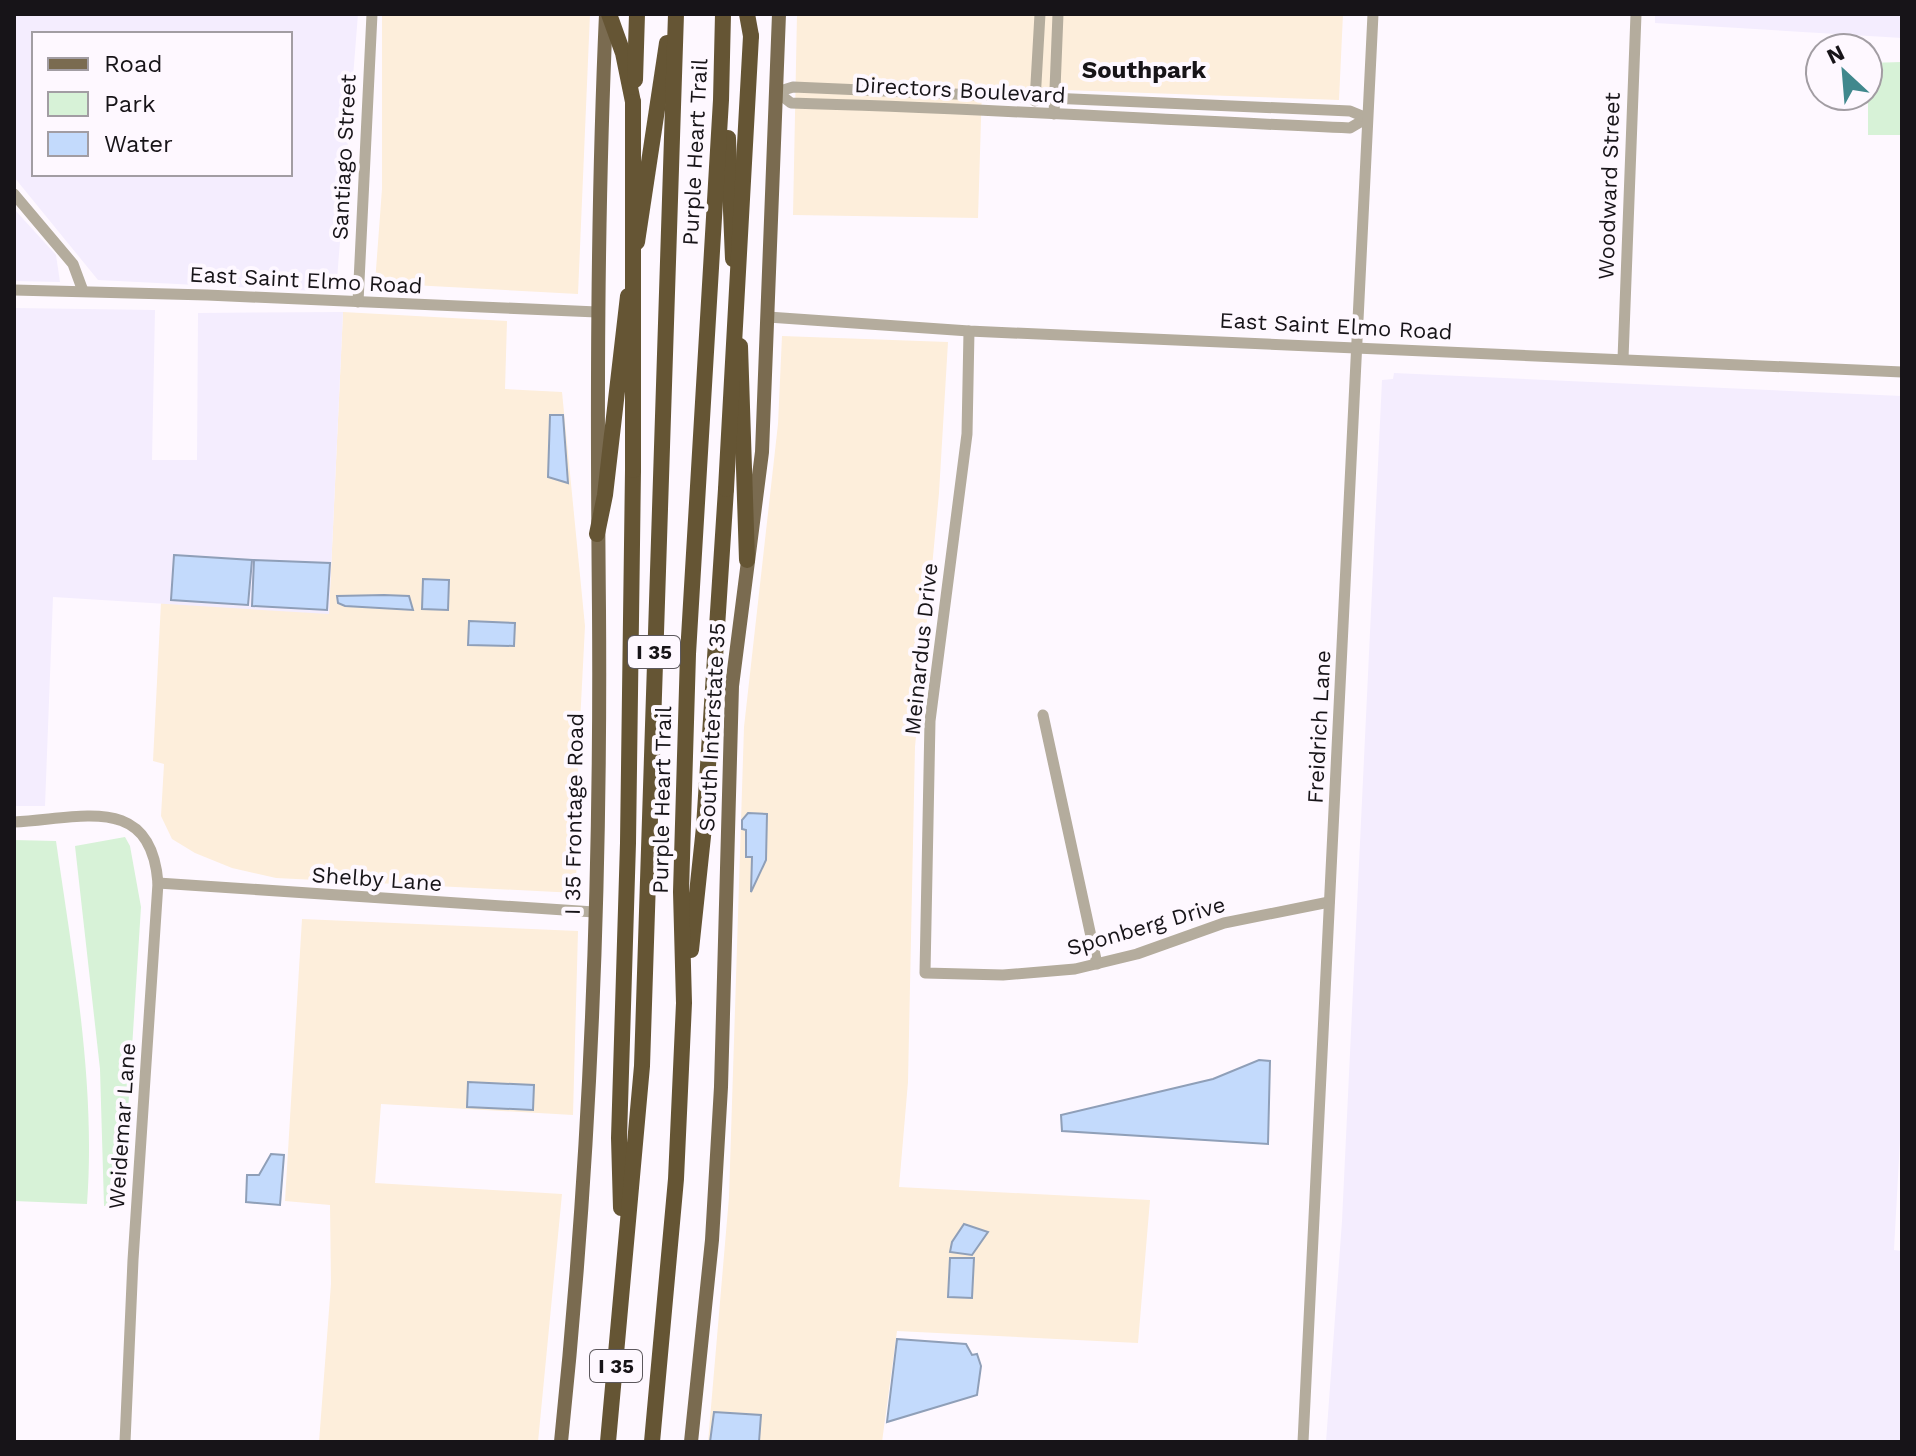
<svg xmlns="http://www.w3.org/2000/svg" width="1916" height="1456" font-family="'Work Sans',sans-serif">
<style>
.commercial{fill:#fdeedb}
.industrial{fill:#f4edfe;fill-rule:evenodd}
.green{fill:#d7f2d7}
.water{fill:#c3dafc;stroke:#8f9fb8;stroke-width:2}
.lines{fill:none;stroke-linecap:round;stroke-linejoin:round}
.minor{stroke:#b4ac9d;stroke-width:11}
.major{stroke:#7a6b50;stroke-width:14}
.highway{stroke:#655534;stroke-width:16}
.highway-bridge{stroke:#655534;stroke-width:16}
.labels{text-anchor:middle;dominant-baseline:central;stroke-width:8;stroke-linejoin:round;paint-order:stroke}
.shield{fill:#fef8ff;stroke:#5c585d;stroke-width:2}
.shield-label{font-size:20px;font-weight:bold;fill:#171418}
.street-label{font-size:22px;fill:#171418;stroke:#fef8ff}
.neighbourhood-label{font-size:24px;font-weight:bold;fill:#171418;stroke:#fef8ff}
</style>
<rect width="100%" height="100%" fill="#fef8ff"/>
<g class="commercial">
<polygon points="382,14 590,14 578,294 375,283 382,189"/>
<polygon points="797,14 1343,14 1339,100 982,87 978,218 793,215"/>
<polygon points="343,312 507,321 505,389 562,392 585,626 578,762 576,893 276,878 232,868 195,853 172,839 161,816 164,764 153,761 161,602 329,613"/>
<polygon points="782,336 948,342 939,493 915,747 908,1082 899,1187 1150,1200 1138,1343 897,1331 882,1442 708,1442 729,1197 744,727 778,424"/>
<polygon points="302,919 578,931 573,1115 381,1104 375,1183 562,1194 538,1442 319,1442 331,1284 330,1205 285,1201"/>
</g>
<g class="industrial">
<path d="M14,14h344l-22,278 -238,-12 -84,-103zM290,34v140h-256v-140z"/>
<polygon points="1655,14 1902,14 1902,38 1655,23"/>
<polygon points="14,209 56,255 60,282 14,281"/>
<polygon points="14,308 155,310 152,460 197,460 198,313 343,312 329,614 53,597 45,806 14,806"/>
<polygon points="1394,373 1902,396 1902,1103 1894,1250 1902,1251 1902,1442 1326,1442 1342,1221 1382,380 1393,379"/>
</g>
<g class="green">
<polygon points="1902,62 1902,135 1868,135 1868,63"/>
<polygon points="125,837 130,846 141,907 122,1205 104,1206 100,1069 75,846"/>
<path d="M14,840l42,1c17,119 40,242 31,363l-73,-3z"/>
</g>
<g class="water">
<polygon points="550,415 563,415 568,483 548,477"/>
<polygon points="174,555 252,560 248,605 171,600"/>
<polygon points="254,560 330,563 327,610 252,606"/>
<polygon points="423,579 449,580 448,610 422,609"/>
<polygon points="384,595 409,596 413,610 345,606 338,603 337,596"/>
<polygon points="469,621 515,623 514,646 468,645"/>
<polygon points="748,813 767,814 766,860 751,892 752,857 746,857 746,830 742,829 742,820"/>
<polygon points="1259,1060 1270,1061 1268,1144 1062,1131 1061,1115 1213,1079"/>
<polygon points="468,1082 534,1085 533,1110 467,1107"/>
<polygon points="271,1154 284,1155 280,1205 246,1202 247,1175 259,1175"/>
<polygon points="964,1224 988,1232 972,1255 950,1252 952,1242"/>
<polygon points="950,1258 974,1258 972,1298 948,1297"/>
<polygon points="897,1339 966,1344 972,1355 977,1354 981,1366 977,1395 887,1422"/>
<polygon points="714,1412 761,1415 759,1442 710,1442"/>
</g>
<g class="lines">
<g class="minor">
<path d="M777,92l14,11c187,5 373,17 559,25l17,-10"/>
<polyline points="777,92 793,87 1350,111 1367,118"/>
<polyline points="1035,101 1040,14"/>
<polyline points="1054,114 1058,14"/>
<polyline points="14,194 73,264 83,291"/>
<polyline points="14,290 207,295 597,312"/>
<polyline points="358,302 372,14"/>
<polyline points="768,317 969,331 1902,372"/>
<polyline points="969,331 967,434 930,721 925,973 1003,975 1075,969 1137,954 1224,923 1329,902"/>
<polyline points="1623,359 1636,14"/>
<polyline points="1043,715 1097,964"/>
<path d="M14,822c66,-3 137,-30 144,61l-25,377 -8,182"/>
<polyline points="158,883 594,912"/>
<polyline points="1303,1442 1373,14"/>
</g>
<g class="major">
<path d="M561,1442c29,-276 40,-555 38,-832 -2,-199 -2,-397 7,-596"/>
<polyline points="691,1442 712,1240 721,1087 732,686 762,452 779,14"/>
</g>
<g class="highway">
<polyline points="609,14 623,53 633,102"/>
<polyline points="747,14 751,36"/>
<polyline points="635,80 637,14"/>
<polyline points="728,138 733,259"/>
<polyline points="637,242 667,43"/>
<polyline points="740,346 747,560"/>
<polyline points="597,534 605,495 628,296"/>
<polyline points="691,950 704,827 726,489"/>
<polyline points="621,1208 619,1138 628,843 633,470"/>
<polyline points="608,1442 642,1066 676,14"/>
<polyline points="652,1442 676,1179 684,1003 681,892 688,654 721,100 723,14"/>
</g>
<g class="highway-bridge">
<polyline points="633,470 633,102"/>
<polyline points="726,489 751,36"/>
</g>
</g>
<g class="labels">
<g class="shield">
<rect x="628" y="636" width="52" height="32" rx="6"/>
<rect x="590" y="1350" width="52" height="32" rx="6"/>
</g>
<g class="shield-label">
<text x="654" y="652">I 35</text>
<text x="616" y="1366">I 35</text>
</g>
<g class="street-label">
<text transform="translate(960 90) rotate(3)">Directors Boulevard</text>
<text transform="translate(695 152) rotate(-87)">Purple Heart Trail</text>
<text transform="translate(344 157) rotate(-87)">Santiago Street</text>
<text transform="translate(1609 186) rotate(-88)">Woodward Street</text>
<text transform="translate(306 280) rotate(3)">East Saint Elmo Road</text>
<text transform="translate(1336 326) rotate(3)">East Saint Elmo Road</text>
<text transform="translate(921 649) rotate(-84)">Meinardus Drive</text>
<text transform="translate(712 727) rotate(-87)">South Interstate 35</text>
<text transform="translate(1319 727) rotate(-87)">Freidrich Lane</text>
<text transform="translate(662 800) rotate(-89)">Purple Heart Trail</text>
<text transform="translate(574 814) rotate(-89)">I 35 Frontage Road</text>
<text transform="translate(377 879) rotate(4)">Shelby Lane</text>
<text transform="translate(1146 926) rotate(-16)">Sponberg Drive</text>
<text transform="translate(122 1126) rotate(-86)">Weidemar Lane</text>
</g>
<g class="neighbourhood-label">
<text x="1144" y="70">Southpark</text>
</g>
</g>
<rect width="1916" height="1456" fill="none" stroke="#171418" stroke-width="32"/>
<rect x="32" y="32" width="260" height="144" fill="#fef8ff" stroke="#a29da3" stroke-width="2"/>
<rect x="48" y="58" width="40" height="12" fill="#7a6b50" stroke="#a29da3" stroke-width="2"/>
<text x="104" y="72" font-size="24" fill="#171418">Road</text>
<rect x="48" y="92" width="40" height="24" fill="#d7f2d7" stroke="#a29da3" stroke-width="2"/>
<text x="104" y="112" font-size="24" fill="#171418">Park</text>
<rect x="48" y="132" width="40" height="24" fill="#c3dafc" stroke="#a29da3" stroke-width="2"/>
<text x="104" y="152" font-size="24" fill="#171418">Water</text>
<g transform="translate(1844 72) rotate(334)"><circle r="38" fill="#fef8ff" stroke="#a29da3" stroke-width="2"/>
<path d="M0-6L14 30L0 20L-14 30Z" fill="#40888d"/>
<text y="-12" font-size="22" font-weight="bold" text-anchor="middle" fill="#171418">N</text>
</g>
</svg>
